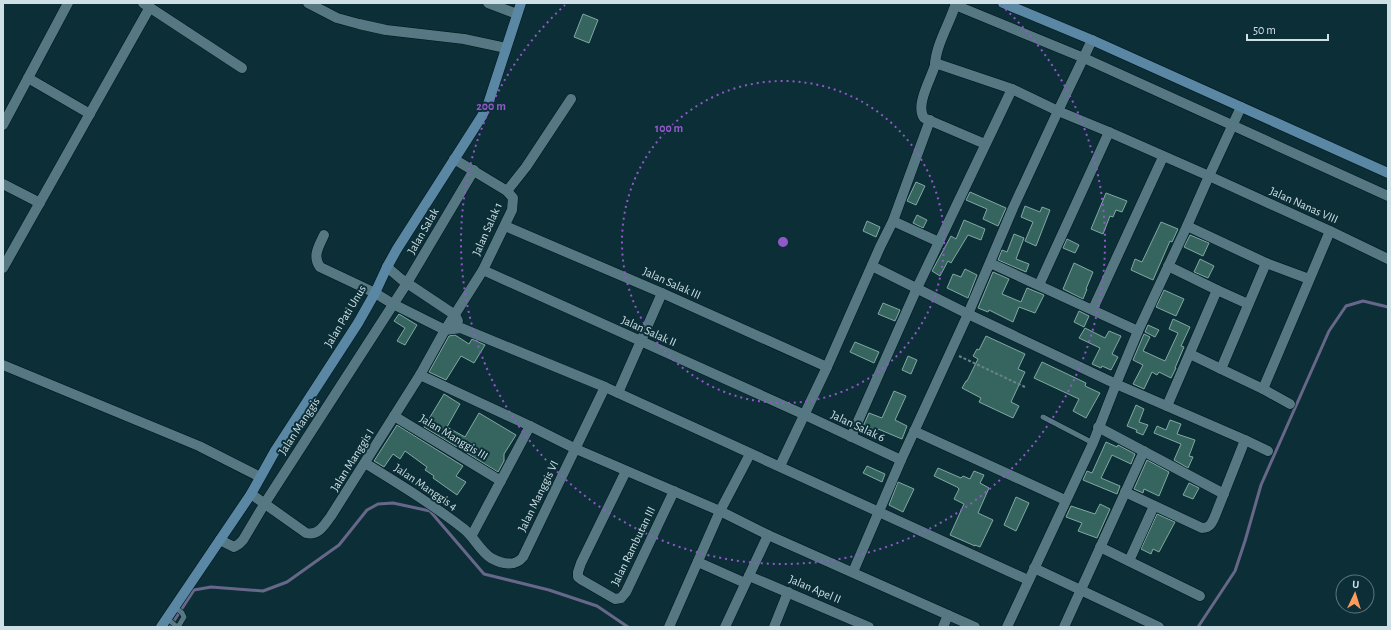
<svg xmlns="http://www.w3.org/2000/svg" width="1391" height="630" font-family="'Alegreya Sans',sans-serif">
<style>
.lines{fill:none;stroke-linecap:round;stroke-linejoin:round}
.stream{stroke:#676789;stroke-width:3}
.building{fill:#36655f;stroke:#82a8a2}
.lane-casing{stroke:#00151c;stroke-width:6}
.street-casing{stroke:#00151c;stroke-width:11}
.secondary-casing{stroke:#00151c;stroke-width:11}
.path{stroke:#678289;stroke-width:2;stroke-dasharray:3 2;stroke-linecap:butt}
.lane{stroke:#567882;stroke-width:5}
.street{stroke:#567882;stroke-width:10}
.secondary{stroke:#5a87a4;stroke-width:10}
.ring{fill:none;stroke:#9059c8;stroke-width:2;stroke-dasharray:2 4}
.labels{text-anchor:middle;dominant-baseline:central;stroke-width:4;stroke-linejoin:round;paint-order:stroke}
.street-label{font-size:12px;fill:#cee0e5;stroke:#0c2e37}
.centre{fill:#9059c8;stroke:#0c2e37;stroke-width:2}
.ring-label{font-size:12px;text-anchor:middle;font-weight:bold;fill:#9059c8;stroke:#0c2e37;stroke-width:4;stroke-linejoin:round;paint-order:stroke}
</style>
<rect width="100%" height="100%" fill="#0c2e37"/>
<g class="lines">
<g class="stream">
<polyline points="170,627 194,590 211,587 263,591 287,582 339,545 367,510 378,504 393,503 430,511 484,574 549,590 597,606 628,627"/>
<polyline points="1198,627 1235,571 1245,541 1261,485 1329,331 1346,306 1363,301 1388,307"/>
</g>
</g>
<g class="building">
<polygon points="583,14 598,20 589,43 574,37"/>
<polygon points="916,182 925,186 916,205 907,201"/>
<polygon points="970,192 1006,208 998,226 983,219 987,209 966,200"/>
<polygon points="1106,193 1127,201 1122,212 1116,210 1113,217 1110,216 1103,234 1091,229"/>
<polygon points="1025,206 1040,212 1042,207 1050,210 1036,246 1025,241 1033,222 1021,217"/>
<polygon points="917,215 927,220 923,228 913,223"/>
<polygon points="964,220 985,229 981,240 968,235 951,263 948,261 940,276 932,271 951,236 956,239"/>
<polygon points="867,221 880,227 876,237 863,231"/>
<polygon points="1161,222 1178,229 1172,242 1170,241 1153,280 1131,270 1135,259 1142,262"/>
<polygon points="1014,234 1024,238 1016,259 1029,264 1026,272 998,260 1002,250 1007,252"/>
<polygon points="1190,235 1209,243 1203,256 1184,247"/>
<polygon points="1067,239 1079,245 1075,253 1063,248"/>
<polygon points="1200,259 1214,266 1208,278 1194,272"/>
<polygon points="1074,263 1093,272 1086,289 1087,289 1083,299 1063,289"/>
<polygon points="965,269 977,275 968,298 947,288 953,274 961,277"/>
<polygon points="993,272 1009,279 1002,294 1021,302 1027,288 1044,295 1035,313 1019,307 1013,322 989,310 988,312 978,308"/>
<polygon points="1164,290 1184,299 1176,316 1156,307"/>
<polygon points="883,303 900,310 895,321 878,314"/>
<polygon points="1079,311 1089,316 1084,327 1074,322"/>
<polygon points="399,314 417,325 405,345 397,341 405,328 394,321"/>
<polygon points="1173,319 1190,327 1181,346 1184,347 1175,368 1176,368 1171,378 1159,372 1157,375 1152,372 1144,389 1133,384 1143,365 1133,360 1144,334 1150,337 1143,351 1165,361 1178,333 1169,329"/>
<polygon points="1148,325 1159,330 1155,337 1145,332"/>
<polygon points="1085,328 1105,338 1109,331 1121,336 1112,354 1118,357 1111,370 1102,366 1101,368 1092,364 1100,348 1079,338"/>
<polygon points="455,335 469,344 472,339 485,345 474,363 461,356 446,380 429,372 449,336"/>
<polygon points="986,336 1025,354 1018,369 1025,372 1011,402 1019,406 1013,418 979,402 981,398 962,388 966,381 967,381 978,359 973,356 977,349 979,350"/>
<polygon points="855,342 879,352 874,363 850,352"/>
<polygon points="908,356 917,360 911,374 902,370"/>
<polygon points="1042,362 1086,383 1085,386 1100,393 1086,418 1073,411 1079,399 1034,378"/>
<polygon points="894,391 906,396 895,420 907,426 902,439 878,429 874,437 861,431 869,413 882,418"/>
<polygon points="444,394 460,404 447,427 465,437 479,413 516,435 504,454 504,461 498,472 424,427"/>
<polygon points="1136,405 1144,409 1139,422 1148,425 1143,435 1136,432 1137,430 1127,426"/>
<polygon points="1170,420 1181,424 1177,434 1195,440 1189,456 1193,457 1188,468 1174,460 1181,444 1154,433 1157,426 1166,430"/>
<polygon points="397,425 463,466 456,476 466,482 457,495 433,478 434,476 425,470 427,467 405,451 400,459 393,454 384,467 374,461"/>
<polygon points="1106,442 1117,447 1118,445 1135,454 1131,464 1112,455 1101,478 1120,486 1117,494 1083,480 1087,471 1092,473"/>
<polygon points="1147,460 1169,472 1159,496 1144,489 1143,493 1134,489"/>
<polygon points="867,466 885,474 882,482 863,473"/>
<polygon points="938,468 961,478 963,476 970,479 974,471 984,475 980,483 989,488 978,513 993,520 980,547 975,545 975,546 950,535 964,504 954,499 959,489 957,487 934,476"/>
<polygon points="898,482 914,489 903,512 889,505"/>
<polygon points="1189,483 1199,488 1193,499 1183,495"/>
<polygon points="1016,497 1029,503 1016,531 1004,525"/>
<polygon points="1100,504 1110,509 1097,538 1078,531 1082,523 1066,517 1071,506 1095,514"/>
<polygon points="1157,514 1175,522 1159,552 1153,549 1151,554 1141,549"/>
</g>
<g class="lines">
<defs>
<g id="lane">
<polyline points="1043,417 1093,443"/>
<polyline points="175,607 182,613 184,617 178,627"/>
<polyline points="167,618 177,627"/>
</g>
<g id="street">
<polyline points="143,3 242,68"/>
<polyline points="308,3 337,18 359,24 386,30 464,39 506,48"/>
<polyline points="488,3 517,14"/>
<path d="M956,3c-6,20 -20,41 -21,62 -4,14 -20,40 -11,53l61,26"/>
<polyline points="955,5 1084,58 1388,196"/>
<polyline points="935,63 1012,89 1058,111 1109,132 1209,176 1330,231 1388,259"/>
<polyline points="28,78 90,114"/>
<polyline points="3,125 68,3"/>
<polyline points="3,184 40,203"/>
<polyline points="507,191 526,167 571,99"/>
<polyline points="893,221 939,242"/>
<polyline points="505,226 662,293 827,367"/>
<polyline points="1187,226 1266,263 1309,279"/>
<path d="M324,235c-5,11 -12,21 -4,32l55,26 18,11 52,26 16,-2 144,59 423,193"/>
<polyline points="990,263 1138,331"/>
<polyline points="1266,263 1221,369 1263,389 1330,231"/>
<path d="M872,266l96,48 148,70 129,56 -30,76c-3,7 -5,12 -13,12l-77,-36"/>
<polyline points="1168,266 1217,290"/>
<polyline points="387,267 401,279 455,315 458,321"/>
<polyline points="3,268 150,7"/>
<polyline points="483,270 805,415 901,460"/>
<polyline points="1039,285 1109,132"/>
<polyline points="1093,309 1163,157"/>
<polyline points="1190,354 1221,369"/>
<polyline points="3,365 199,446 260,477"/>
<polyline points="420,375 530,426 576,449 720,511 768,535 975,627"/>
<polyline points="1263,389 1290,404"/>
<polyline points="618,393 662,293"/>
<polyline points="1167,406 1217,290 1248,304"/>
<polyline points="394,416 501,481"/>
<polyline points="1098,427 1224,494"/>
<polyline points="914,431 1065,500"/>
<polyline points="851,437 917,288 1012,89"/>
<polyline points="1245,440 1268,451"/>
<path d="M365,463c34,21 67,41 99,66 10,8 16,22 27,29 11,6 24,9 32,-1l82,-170"/>
<polyline points="780,466 827,367 880,247 893,221 930,120"/>
<polyline points="626,471 581,563 578,572 578,577 582,580 615,599 621,598 626,592 674,491"/>
<path d="M251,494l55,39c13,3 18,-8 25,-17l89,-141 25,-45 38,-60 29,-60 1,-12 -6,-7 -53,-32"/>
<polyline points="472,535 530,426"/>
<polyline points="220,540 234,547 239,544 243,540 265,503 407,283 474,170"/>
<polyline points="1100,547 1200,596"/>
<polyline points="1129,561 1154,506"/>
<polyline points="698,562 745,583"/>
<polyline points="1034,568 1159,627"/>
<polyline points="853,572 901,460 968,314 1013,208 1058,111 1092,40"/>
<polyline points="749,576 869,627"/>
<polyline points="669,627 720,511 750,454"/>
<polyline points="725,627 768,535"/>
<polyline points="774,627 788,592"/>
<polyline points="943,627 948,615"/>
<polyline points="1007,627 1093,443 1116,384 1138,331 1187,226 1209,176 1241,107"/>
<polyline points="1064,627 1144,451"/>
</g>
<g id="secondary">
<polyline points="1003,3 1092,40 1388,173"/>
<polyline points="161,627 251,494 275,451 358,323 375,293 387,267 397,249 482,116 488,104 521,3"/>
</g>
</defs>
<use href="#lane" class="lane-casing"/>
<use href="#street" class="street-casing"/>
<use href="#secondary" class="secondary-casing"/>
<polyline class="path" points="959,356 1025,387"/>
<use href="#lane" class="lane"/>
<use href="#street" class="street"/>
<use href="#secondary" class="secondary"/>
</g>
<g class="ring">
<circle cx="783" cy="242" r="161"/>
<path d="M1001 5A322 322 0 1 1 565 5"/>
</g>
<g class="labels">
<g class="street-label">
<text transform="translate(1304 205) rotate(24)">Jalan Nanas VIII</text>
<text transform="translate(487 229) rotate(-66)">Jalan Salak 1</text>
<text transform="translate(423 231) rotate(-60)">Jalan Salak</text>
<text transform="translate(672 283) rotate(24)">Jalan Salak III</text>
<text transform="translate(345 316) rotate(-59)">Jalan Pati Unus</text>
<text transform="translate(649 331) rotate(24)">Jalan Salak II</text>
<text transform="translate(299 426) rotate(-57)">Jalan Manggis</text>
<text transform="translate(858 426) rotate(25)">Jalan Salak 6</text>
<text transform="translate(454 437) rotate(31)">Jalan Manggis III</text>
<text transform="translate(352 460) rotate(-58)">Jalan Manggis I</text>
<text transform="translate(426 487) rotate(34)">Jalan Manggis 4</text>
<text transform="translate(538 496) rotate(-64)">Jalan Manggis VI</text>
<text transform="translate(633 546) rotate(-64)">Jalan Rambutan III</text>
<text transform="translate(815 589) rotate(23)">Jalan Apel II</text>
</g>
</g>
<circle cx="783" cy="242" r="6" class="centre"/>
<g class="ring-label">
<text x="491" y="110">200 m</text>
<text x="669" y="132">100 m</text>
</g>
<rect width="1391" height="630" fill="none" stroke="#cee0e5" stroke-width="8"/>
<g transform="translate(1355 594) rotate(4)"><circle r="19" fill="#0c2e37" stroke="#5a757d"/>
<path d="M0-3L7 15L0 10L-7 15Z" fill="#ff9b5a"/>
<text y="-6" font-size="11" font-weight="bold" text-anchor="middle" fill="#cee0e5">U</text>
</g>
<path d="M1247 34v6h81v-6" fill="none" stroke="#cee0e5" stroke-width="2"/>
<text x="1253" y="34" font-size="12" fill="#cee0e5" stroke="#0c2e37" stroke-width="3" paint-order="stroke">50 m</text>
</svg>
